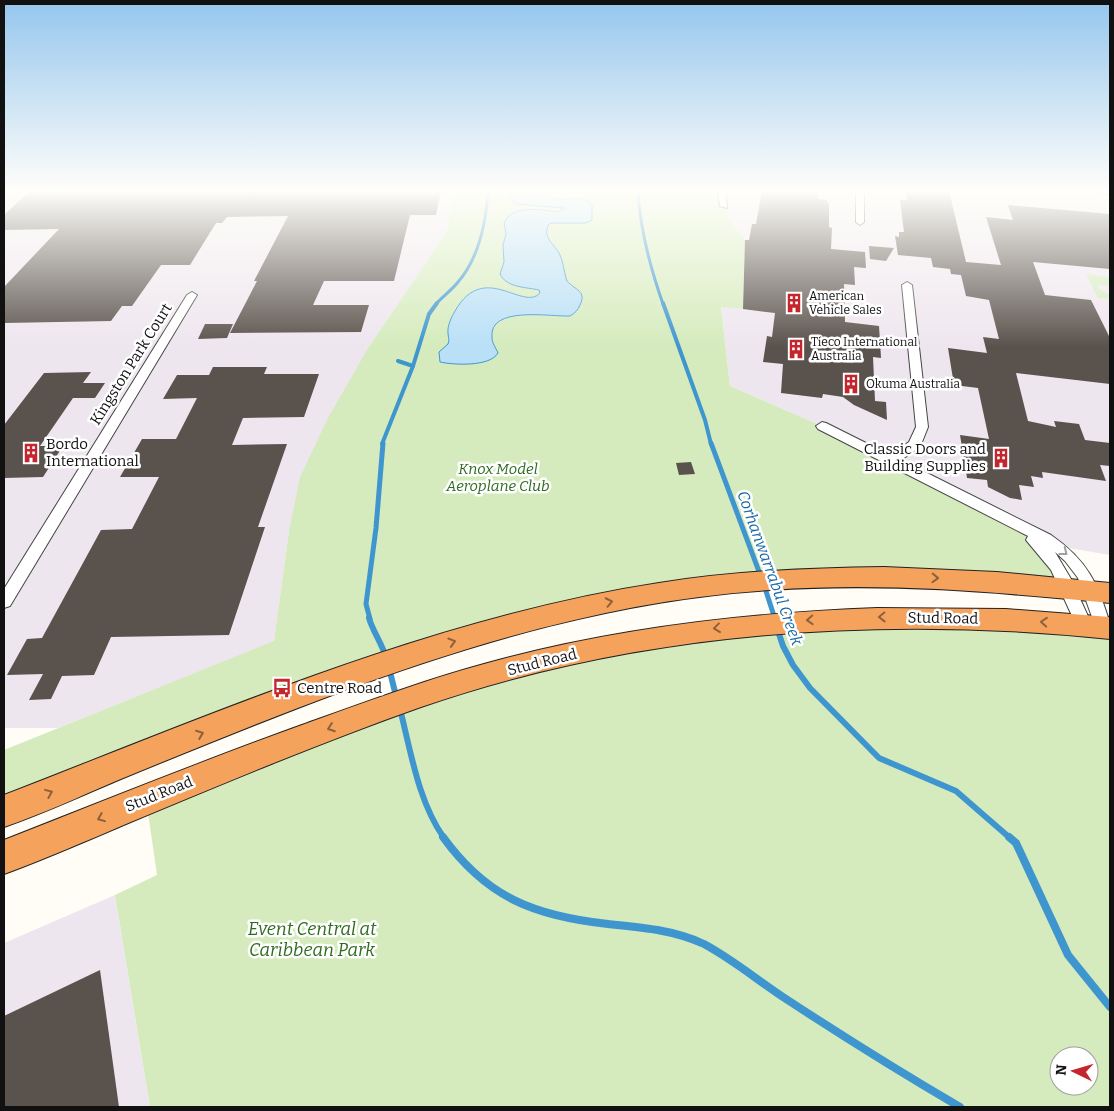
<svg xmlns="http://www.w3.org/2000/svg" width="1114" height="1111" font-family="Bitter,serif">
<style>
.industrial{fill:#eee6ef}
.green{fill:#d5ebbd;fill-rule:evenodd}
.water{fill:#b9e0f7;stroke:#3f96cf}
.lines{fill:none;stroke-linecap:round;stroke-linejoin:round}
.stream-far4{stroke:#3f96cf;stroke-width:3}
.stream-far3{stroke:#3f96cf;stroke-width:4}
.stream-far2{stroke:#3f96cf;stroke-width:5}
.stream-far1{stroke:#3f96cf;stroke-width:6}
.stream{stroke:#3f96cf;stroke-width:8}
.building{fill:#5a524d}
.street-casing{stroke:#444;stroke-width:2}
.highway-casing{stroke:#222;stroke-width:2}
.street{fill:#fff;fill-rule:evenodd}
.highway{fill:#f5a25d;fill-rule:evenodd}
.oneway{stroke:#a0a0a0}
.oneway2{stroke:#8e613b}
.labels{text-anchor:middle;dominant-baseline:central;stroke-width:5;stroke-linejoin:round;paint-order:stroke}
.far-poi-label{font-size:12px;fill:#111;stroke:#fff;text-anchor:start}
.street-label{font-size:15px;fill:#111;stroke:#fff}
.poi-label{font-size:15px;fill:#111;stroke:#fff;text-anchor:start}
.park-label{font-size:15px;font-style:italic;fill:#2f6b1f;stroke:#fff}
.water-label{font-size:16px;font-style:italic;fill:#1768a6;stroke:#fff}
.near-park-label{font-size:18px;font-style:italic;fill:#2f6b1f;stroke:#fff}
</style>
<rect width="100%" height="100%" fill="#fffdf5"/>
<g class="industrial">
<polygon points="4,191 455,191 446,233 368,348 289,531 274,642 58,728 4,728"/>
<polygon points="722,191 1110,191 1110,555 1057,546 822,426 730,386 721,306 743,309 745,240 727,216"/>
<polygon points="115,895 150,1107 4,1107 4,943"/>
</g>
<g class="green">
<polygon points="455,191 722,191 727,216 745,240 743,309 721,307 730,386 822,426 1005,520 1041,546 1066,587 816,577 536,619 137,758 4,811 4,750 274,641 289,531 300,477 328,418 368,348 446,233"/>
<polygon points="1086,274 1110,277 1110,288 1109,286 1098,285 1099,289 1109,294 1108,299 1098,298"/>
<path d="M1080,625l30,4v478h-960l-35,-212 42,-20 -11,-76 275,-104 297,-67zM1059,1056h30v30h-30z"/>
</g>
<path class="water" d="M510,191h80c-13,6 -31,-4 -41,4 10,11 31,-3 43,9v16l-6,3h-34l-3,1c-2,4 -3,7 -2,11 2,7 10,13 13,20 3,6 5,22 7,26 8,9 20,10 13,24 -2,5 -5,8 -10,11 -19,1 -82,-11 -78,22 0,5 4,10 6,15 -8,14 -44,12 -58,9l-1,-10 9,-8c2,-5 0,-6 0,-11 -1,-7 4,-17 7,-22 29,-51 68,1 85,-18l-1,-3c-13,-3 -32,-2 -39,-16l4,-12 -1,-17 3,-11 -2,-11c8,-19 37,-13 54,-11l6,-4 -48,-4 -7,-6z"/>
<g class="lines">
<g class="stream-far4">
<path d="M638,191c2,39 12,76 25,113"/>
<path d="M436,304c7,-8 16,-14 22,-22 21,-24 28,-60 30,-91"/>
</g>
<g class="stream-far3">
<polyline points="663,303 705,420 711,444"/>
<polyline points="413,366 429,314 437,303"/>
<polyline points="382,444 413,366 398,361"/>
</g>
<g class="stream-far2">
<polyline points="711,443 761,577"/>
<polyline points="764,585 775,619"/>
<polyline points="370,619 366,604 376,528 383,443"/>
</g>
<g class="stream-far1">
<path d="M369,618c4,14 13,25 17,40"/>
<polyline points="774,618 775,620"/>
<polyline points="777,628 783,646 793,665 810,688 879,758 956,791 1010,838"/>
<polyline points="389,668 396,696"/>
<path d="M400,709c11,43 18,92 44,129"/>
</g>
<g class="stream">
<path d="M443,837c44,61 92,79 165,87 32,3 66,6 96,20 28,15 52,35 79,53 58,38 117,75 177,110"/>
<polyline points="1009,837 1016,843 1068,955 1110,1007"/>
</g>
</g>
<g class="building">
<polygon points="68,191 441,191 436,215 410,215 394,281 324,281 313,305 369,305 361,332 230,333 257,281 254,281 288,216 227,217 222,223 216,223 190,265 161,265 132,306 122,306 111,321 4,323 4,287 59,229 4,230 4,215 29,192"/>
<polygon points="762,191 818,191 818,199 827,200 827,203 829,203 829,227 832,228 831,249 865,252 866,268 854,267 855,285 844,284 845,322 879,326 881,358 873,357 875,401 886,402 887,420 854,405 843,397 823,394 822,398 781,393 783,364 763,362 767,336 772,337 775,313 743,309 745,240 749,240 752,224 756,224"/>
<polygon points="906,191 949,191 966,262 1001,265 986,217 1013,220 1008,205 1110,214 1110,269 1033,262 1045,295 1091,300 1110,338 1110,384 1016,373 1028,421 1056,427 1054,421 1079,424 1085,440 1110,443 1110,466 1100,465 1106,481 1042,472 1043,478 1031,476 1034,487 1019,485 1022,500 1010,498 988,487 987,480 967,478 960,435 989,439 978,388 954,385 948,348 987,353 983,337 999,339 989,300 966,296 961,275 951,274 950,269 933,267 931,258 898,255 895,236 899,237 899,232 904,232 900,200 907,200"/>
<polygon points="869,246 894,248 886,261 870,259"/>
<polygon points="205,324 233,324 227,338 198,339"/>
<polygon points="213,367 267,367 264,374 319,374 304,417 243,418 232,445 287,444 258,527 265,527 229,635 111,637 94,675 62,676 51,699 29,700 43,674 7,675 27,639 42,638 101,530 132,529 159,477 120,477 142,439 176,439 197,398 163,399 177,375 209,375"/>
<polygon points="91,372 83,383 105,383 95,398 73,398 40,446 63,446 43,477 4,478 4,425 44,373"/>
<polygon points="691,462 695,474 679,475 676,463"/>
<polygon points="100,970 119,1107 4,1107 4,1016"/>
</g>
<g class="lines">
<defs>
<g id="street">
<polygon points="718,191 726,191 727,208 720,206"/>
<polygon points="856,191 864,191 864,222 860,225 856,222"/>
<polygon points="1098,191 1110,191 1110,195 1099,193"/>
<path d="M907,282l5,3 16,142 -8,20 -19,13 150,75c36,25 47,48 59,89l-1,7 -6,2 -6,-2 -19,-53 -13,-17 -10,-9 16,27 21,46 -2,4 -6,2 -6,-2 -27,-59 -25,-30 2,-4 -210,-107 -2,-3 6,-4 4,1 64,32 19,-13 7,-15 -14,-142z"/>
<polygon points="192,292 197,295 10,606 4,608 4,589 187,295"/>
</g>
<g id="highway">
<path d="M884,567l113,5 113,11v20c-113,-11 -225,-21 -339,-13 -149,9 -296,52 -436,104 -73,27 -146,57 -219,87 -37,16 -74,33 -112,46v-32c209,-81 432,-178 655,-212 74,-12 149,-15 225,-16z"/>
<path d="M877,608l129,1 104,8v22c-229,-24 -470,-8 -689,68 -99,35 -197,76 -295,117 -40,17 -81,35 -122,50v-34c99,-39 198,-79 298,-115 61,-22 120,-44 182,-61 129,-36 260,-51 393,-56z"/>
</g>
</defs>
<use href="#street" class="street-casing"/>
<use href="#highway" class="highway-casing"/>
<use href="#street" class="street"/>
<use href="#highway" class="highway"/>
</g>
<defs><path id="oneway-chevron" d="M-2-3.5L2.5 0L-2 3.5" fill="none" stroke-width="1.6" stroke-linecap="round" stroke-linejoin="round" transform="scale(1.25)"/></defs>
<use class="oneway" href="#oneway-chevron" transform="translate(1064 552) rotate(38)"/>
<g class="oneway2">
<use href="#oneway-chevron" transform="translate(935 578) rotate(2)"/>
<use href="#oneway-chevron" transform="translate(609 602) rotate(-12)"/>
<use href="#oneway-chevron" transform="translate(882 617) rotate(179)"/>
<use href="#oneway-chevron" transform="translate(810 620) rotate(177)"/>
<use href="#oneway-chevron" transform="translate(1044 622) rotate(-175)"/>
<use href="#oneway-chevron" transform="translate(717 628) rotate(173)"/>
<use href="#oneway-chevron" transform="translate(452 642) rotate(-17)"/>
<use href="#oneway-chevron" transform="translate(331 728) rotate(160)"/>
<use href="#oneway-chevron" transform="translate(200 734) rotate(-21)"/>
<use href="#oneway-chevron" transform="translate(49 793) rotate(-22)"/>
<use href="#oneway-chevron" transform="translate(101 818) rotate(158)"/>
</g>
<linearGradient id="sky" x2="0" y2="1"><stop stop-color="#95c6ee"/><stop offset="0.55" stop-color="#fffefa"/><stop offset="1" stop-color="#fffefa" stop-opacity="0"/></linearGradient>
<rect width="1114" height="347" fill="url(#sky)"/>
<defs>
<symbol id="building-bare" viewBox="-9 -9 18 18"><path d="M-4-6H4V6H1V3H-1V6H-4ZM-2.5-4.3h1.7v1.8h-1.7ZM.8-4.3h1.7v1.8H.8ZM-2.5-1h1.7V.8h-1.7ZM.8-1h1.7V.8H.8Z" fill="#c4262e" stroke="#fff" stroke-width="2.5" paint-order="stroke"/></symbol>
<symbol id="bus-bare" viewBox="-9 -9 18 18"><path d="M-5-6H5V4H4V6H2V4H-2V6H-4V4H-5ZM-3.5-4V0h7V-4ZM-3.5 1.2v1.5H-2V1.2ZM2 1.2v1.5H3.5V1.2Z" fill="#c4262e" stroke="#fff" stroke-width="2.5" paint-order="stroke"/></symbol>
</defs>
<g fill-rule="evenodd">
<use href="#building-bare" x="780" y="289" width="28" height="28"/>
<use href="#building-bare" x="782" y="335" width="28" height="28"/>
<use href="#building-bare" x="837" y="370" width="28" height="28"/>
<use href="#building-bare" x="17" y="439" width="28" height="28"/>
<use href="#building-bare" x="987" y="444" width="28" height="28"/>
<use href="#bus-bare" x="268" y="674" width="28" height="28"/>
</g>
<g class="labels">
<g class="far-poi-label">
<text x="809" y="296">American<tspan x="809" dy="14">Vehicle Sales</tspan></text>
<text x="811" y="342">Tieco International<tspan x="811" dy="14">Australia</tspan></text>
<text x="866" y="384">Okuma Australia</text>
</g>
<g class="street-label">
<text transform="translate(131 364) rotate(-58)">Kingston Park Court</text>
<text transform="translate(943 618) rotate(1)">Stud Road</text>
<text transform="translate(542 662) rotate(-14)">Stud Road</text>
<text transform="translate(159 794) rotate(-22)">Stud Road</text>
</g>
<g class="poi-label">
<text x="46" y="444">Bordo<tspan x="46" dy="17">International</tspan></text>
<text x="986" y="449" text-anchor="end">Classic Doors and<tspan x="986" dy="17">Building Supplies</tspan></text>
<text x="297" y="688">Centre Road</text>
</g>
<g class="park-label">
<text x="498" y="469">Knox Model<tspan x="498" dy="17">Aeroplane Club</tspan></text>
</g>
<g class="water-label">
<text transform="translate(770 568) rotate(70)">Corhanwarrabul Creek</text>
</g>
<g class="near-park-label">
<text x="312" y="929">Event Central at<tspan x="312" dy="21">Caribbean Park</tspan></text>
</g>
</g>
<rect width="1114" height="1111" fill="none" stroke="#111111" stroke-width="10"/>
<g transform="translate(1074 1071) rotate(275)"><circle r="24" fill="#ffffff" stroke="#a0a0a0"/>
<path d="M0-4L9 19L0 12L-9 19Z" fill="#c4262e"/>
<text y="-8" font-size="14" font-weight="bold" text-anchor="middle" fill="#111111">N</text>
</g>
</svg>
